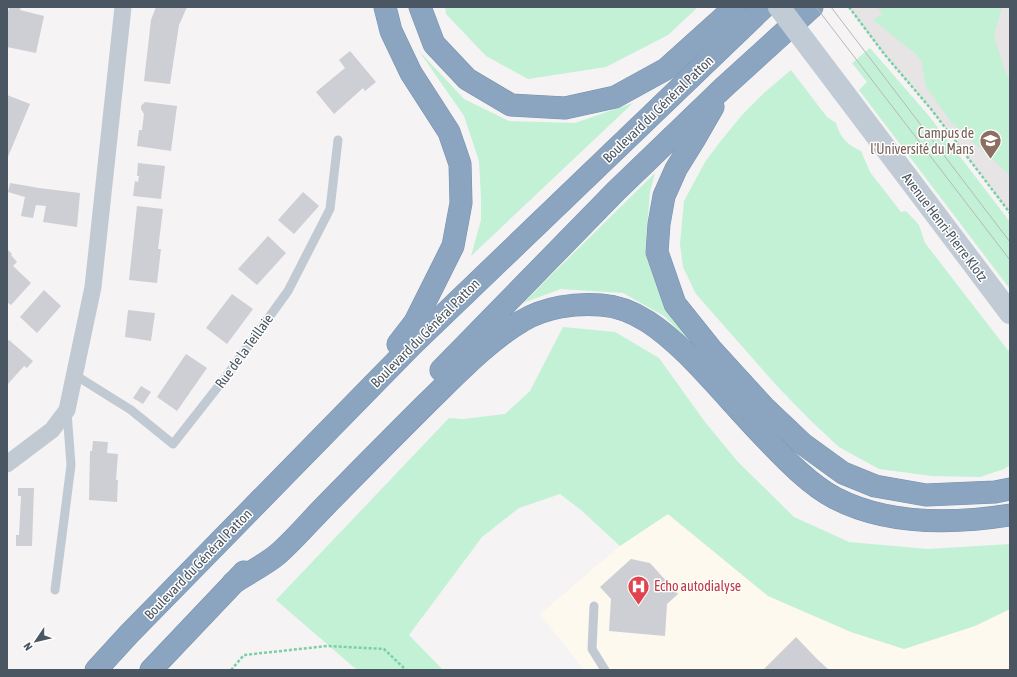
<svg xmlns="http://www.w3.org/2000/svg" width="1017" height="677" font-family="'Asap Condensed',sans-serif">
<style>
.commercial{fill:#fdf9ef}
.education{fill:#e6e4e5}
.green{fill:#c3f1d5}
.building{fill:#cdcfd5}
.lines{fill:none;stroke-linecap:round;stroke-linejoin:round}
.highway-casing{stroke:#7690ad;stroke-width:23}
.path{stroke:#7ad0a6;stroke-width:2.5;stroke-dasharray:3 2;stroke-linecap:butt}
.lane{stroke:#c1cad2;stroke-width:9}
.street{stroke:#c1cad2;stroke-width:17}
.secondary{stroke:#c1cbd6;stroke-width:22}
.highway{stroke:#8ba5c1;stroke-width:22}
.tram{stroke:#b5b8bd;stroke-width:1}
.secondary-bridge{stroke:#c1cbd6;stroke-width:22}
.labels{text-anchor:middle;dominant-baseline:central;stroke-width:3;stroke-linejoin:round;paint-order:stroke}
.street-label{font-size:14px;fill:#4a5661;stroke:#fff}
.education-label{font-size:14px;fill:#785e54;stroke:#fff;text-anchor:end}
.health-label{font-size:14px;fill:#be3a42;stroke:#fff;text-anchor:start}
</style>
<rect width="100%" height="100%" fill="#f5f3f3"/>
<polygon class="commercial" points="667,514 768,596 851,632 904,649 975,626 1010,609 1010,670 584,670 540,614 620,546"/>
<polygon class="education" points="852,7 1010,7 1010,213 931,109 885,55 850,9"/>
<g class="green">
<polygon points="445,7 698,7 668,35 606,67 528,79 486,56 446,14"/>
<polygon points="877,7 1002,7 994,36 1005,71 1010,79 1010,175 952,123 926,87 921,60 916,54 873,20 883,14"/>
<polygon points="870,48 929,116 1010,222 1010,289 859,90 867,82 852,63"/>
<polygon points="419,51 464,99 509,121 575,123 633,103 471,256 481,220 481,197 479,161 464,116"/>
<path d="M791,70l36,47 9,6c5,16 11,21 25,28l9,21 31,40 5,-1 13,14 6,18 85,110v112l-6,4 -24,8 -48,-1 -53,-7 -40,-22 -29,-27 -33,-34 -81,-92 -13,-27 -3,-23 4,-43 21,-39 15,-20 22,-27 23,-23z"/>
<polygon points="655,173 650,192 645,252 664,307 702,353 664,316 623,293 561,289 523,303"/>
<polygon points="563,327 615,332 659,358 705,422 738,462 794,517 849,542 928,549 1010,544 1010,609 975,626 904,649 851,632 768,596 668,514 620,546 581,510 560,494 519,508 482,537 409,635 443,670 357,670 276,600 449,418 463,419 505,414 530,391"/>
</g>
<g class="building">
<polygon points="9,7 21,7 20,10 44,16 36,53 7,47 7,17"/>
<polygon points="156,7 187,7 179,25 170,84 144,81 151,20"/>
<polygon points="350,51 376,82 365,91 363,88 334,114 316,92 345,68 339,60"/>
<polygon points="7,95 30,104 7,159"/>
<polygon points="145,102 177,106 171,151 137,146 139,130 142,130 144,114 141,109 141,106"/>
<polygon points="138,163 165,166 161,199 133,196 135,181 138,182 139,176 137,176"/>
<polygon points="10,183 39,188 80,193 77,227 43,222 46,206 36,205 33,218 21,216 25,197 8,192"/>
<polygon points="303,192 319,206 294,234 278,220"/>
<polygon points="137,206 163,209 158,249 161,249 157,283 129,280"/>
<polygon points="268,236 286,253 257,285 238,269"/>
<polygon points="7,249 12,254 11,255 17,262 13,266 31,283 11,305 7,302"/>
<polygon points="44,290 61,306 37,333 20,317"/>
<polygon points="232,294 253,309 227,344 206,328"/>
<polygon points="128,310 155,313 151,341 125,337"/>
<polygon points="9,340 33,361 27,368 24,366 7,385 7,342"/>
<polygon points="186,354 207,368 177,411 157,397"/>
<polygon points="141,386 151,392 143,404 133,398"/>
<polygon points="93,441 108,442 107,453 118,454 116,480 118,480 117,502 89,500 90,451 92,451"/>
<polygon points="18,488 34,488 32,546 16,546 16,535 19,535 21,496 18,496"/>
<polygon points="631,559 650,563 678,594 667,604 665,636 609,631 611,599 600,587"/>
<polygon points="796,637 816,658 829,670 763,670"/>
</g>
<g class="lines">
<defs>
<g id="highway">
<polyline points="385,7 391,31 411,73 449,132 460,164 461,203 453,246 415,322 398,344"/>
<polyline points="420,7 434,44 467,79 511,105 565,108 615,97 666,69 735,7"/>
<polyline points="713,107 694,140 676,169 664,196 659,224 657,252 675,304 711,349 764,407 803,444 843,473 875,486 926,495 995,492 1010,489"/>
<polyline points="441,370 616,191 723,88 812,7"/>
<path d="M233,583c15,-10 32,-18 45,-29 17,-15 32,-33 47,-48 34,-35 68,-69 102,-103 28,-27 62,-63 95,-82 23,-14 53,-18 79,-16 34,2 62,26 86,49 27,27 52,57 79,85 19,20 44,46 69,59 52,27 118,26 175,17"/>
<polyline points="96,670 129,634 412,345 764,7"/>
<polyline points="151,670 244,572"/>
</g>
</defs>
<use href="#highway" class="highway-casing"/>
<g class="path">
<polyline points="849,7 885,55 931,109 1010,213"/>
<polyline points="231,670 244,655 327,646 384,649 406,670"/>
</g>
<g class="lane">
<polyline points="75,375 131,410 173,444 228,374 288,291 330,209 338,140"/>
<polyline points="55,590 71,465 67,412"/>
<polyline points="594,606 592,649 605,670"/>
</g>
<polyline class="street" points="7,464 52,430 67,410 93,287 123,7"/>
<polyline class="secondary" points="841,89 1010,313"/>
<use href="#highway" class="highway"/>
<g class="tram">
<polyline points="816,7 1010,260"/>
<polyline points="831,7 1010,242"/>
</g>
<polyline class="secondary-bridge" points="779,7 841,89"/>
</g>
<defs>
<symbol id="university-pin" viewBox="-11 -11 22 30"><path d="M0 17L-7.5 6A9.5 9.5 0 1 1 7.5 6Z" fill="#8d6e63" stroke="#fff"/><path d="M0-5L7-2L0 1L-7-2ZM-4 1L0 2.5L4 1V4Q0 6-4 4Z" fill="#fff"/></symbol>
<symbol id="hospital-pin" viewBox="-11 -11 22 30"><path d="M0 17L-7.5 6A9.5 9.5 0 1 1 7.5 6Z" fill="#e0444e" stroke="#fff"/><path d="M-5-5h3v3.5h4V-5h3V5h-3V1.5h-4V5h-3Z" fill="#fff"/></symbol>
</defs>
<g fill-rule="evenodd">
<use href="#university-pin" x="978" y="128" width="25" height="34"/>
<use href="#hospital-pin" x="626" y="574" width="25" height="34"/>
</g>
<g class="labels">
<g class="street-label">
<text transform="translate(658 109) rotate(-44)">Boulevard du Général Patton</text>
<text transform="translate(945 227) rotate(53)">Avenue Henri-Pierre Klotz</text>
<text transform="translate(425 333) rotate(-45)">Boulevard du Général Patton</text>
<text transform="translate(244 351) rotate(-54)">Rue de la Teillaie</text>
<text transform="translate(198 564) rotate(-46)">Boulevard du Général Patton</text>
</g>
<g class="education-label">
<text x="974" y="133">Campus de<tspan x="974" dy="16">l'Université du Mans</tspan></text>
</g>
<g class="health-label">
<text x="654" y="586">Echo autodialyse</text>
</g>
</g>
<rect width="1017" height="677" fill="none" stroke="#4a5661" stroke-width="16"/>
<g transform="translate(36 641) rotate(235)" stroke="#ffffff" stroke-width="3" paint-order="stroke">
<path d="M0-3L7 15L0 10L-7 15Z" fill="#4a5661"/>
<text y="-6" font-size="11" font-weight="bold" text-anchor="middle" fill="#4a5661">N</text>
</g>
</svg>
